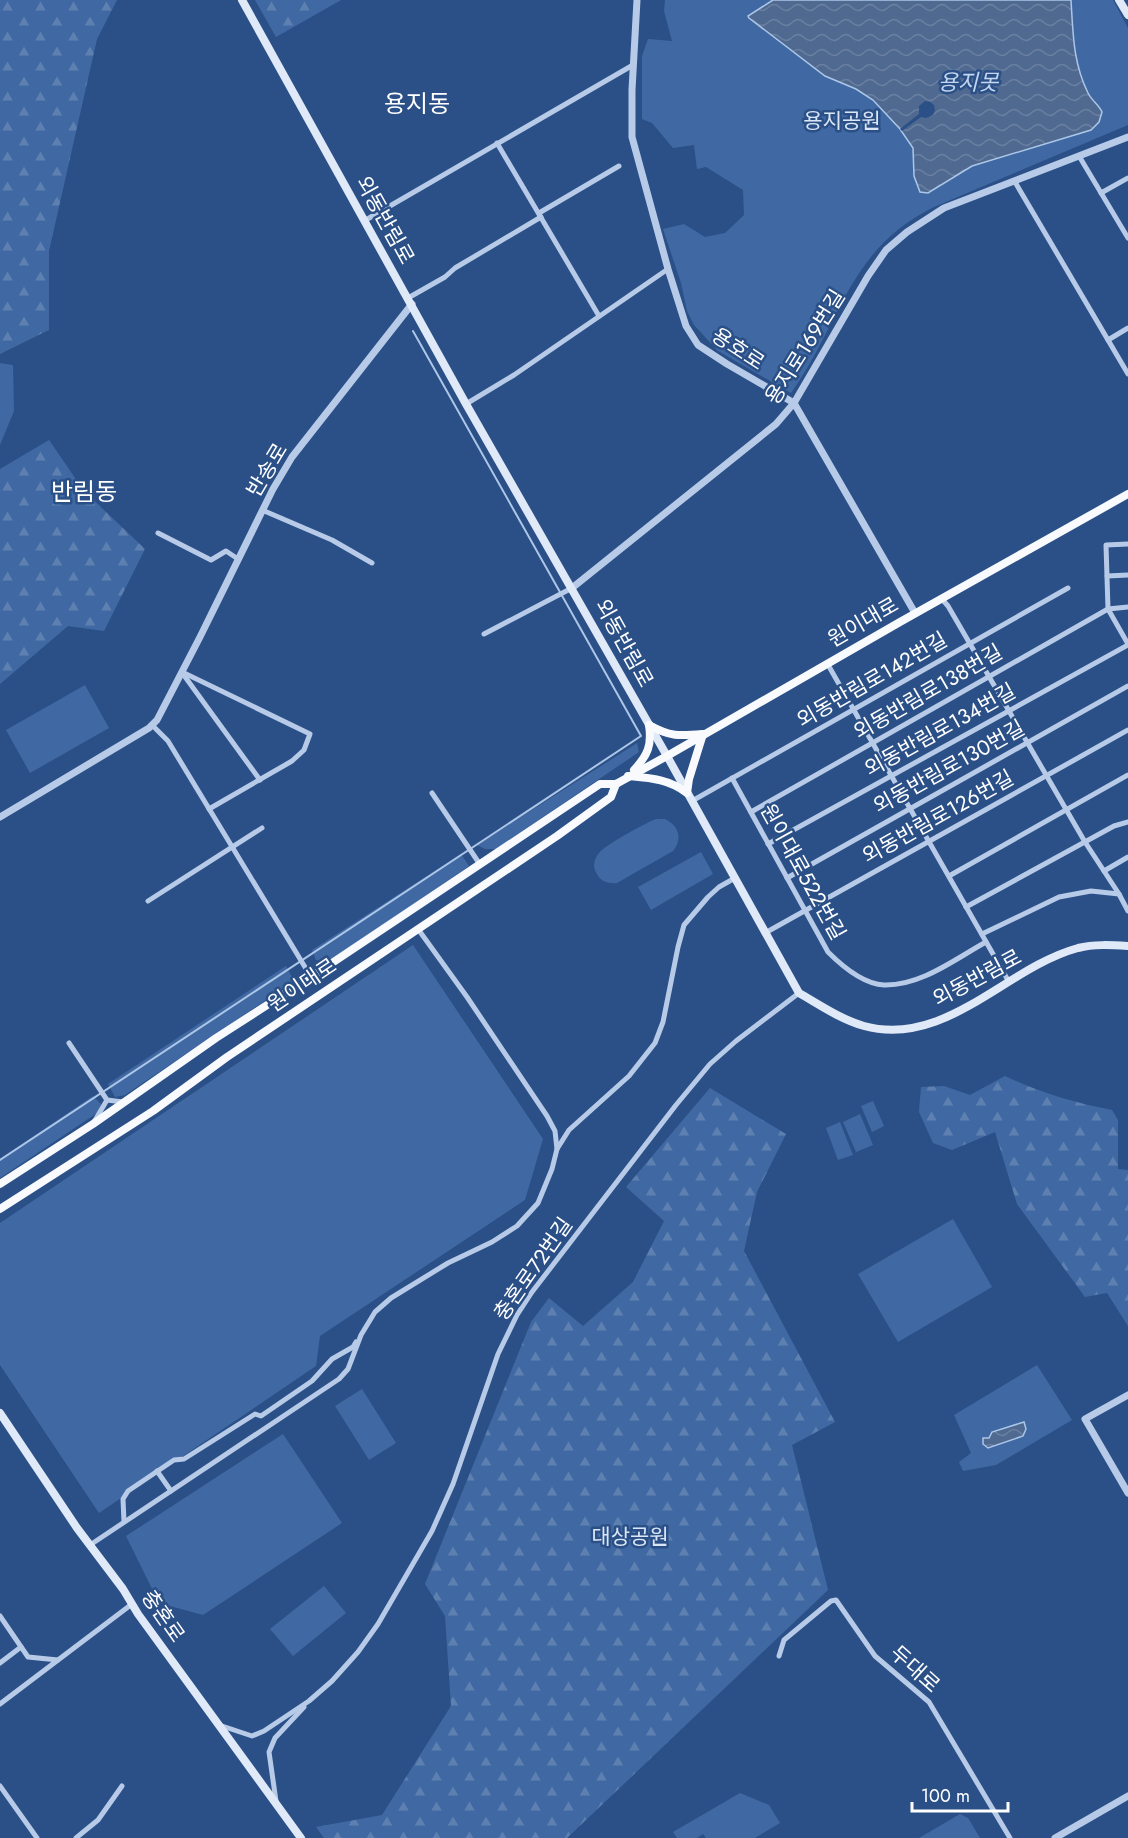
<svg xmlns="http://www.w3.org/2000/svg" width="1128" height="1838" font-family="Jost,'Noto Sans KR',sans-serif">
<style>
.green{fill:#4069a3}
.forest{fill:url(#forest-firs)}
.water{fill:url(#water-waves);stroke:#acc6e8;stroke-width:1.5}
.pier{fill:#2b5087}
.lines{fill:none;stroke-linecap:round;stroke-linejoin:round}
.stream{stroke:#acc6e8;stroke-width:2}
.minor{stroke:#b7cbe8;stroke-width:5}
.tertiary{stroke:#b7cbe8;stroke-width:7}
.secondary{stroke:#e0e9f7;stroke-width:8}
.primary{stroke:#f8fafe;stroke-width:8}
.labels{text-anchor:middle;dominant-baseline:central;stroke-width:5;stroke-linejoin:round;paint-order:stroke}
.park-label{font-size:21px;fill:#dae6f6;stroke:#2b5087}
.street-label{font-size:21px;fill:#fff;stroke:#2b5087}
.water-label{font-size:22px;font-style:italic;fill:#c3d5ef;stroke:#2b5087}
.quarter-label{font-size:24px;fill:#fff;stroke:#2b5087}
</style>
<defs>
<pattern id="forest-firs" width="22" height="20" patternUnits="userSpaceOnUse" patternTransform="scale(1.5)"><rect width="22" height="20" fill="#4069a3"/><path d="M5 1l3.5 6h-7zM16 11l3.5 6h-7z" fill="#5d80b1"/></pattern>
<pattern id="water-waves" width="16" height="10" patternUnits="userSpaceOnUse" patternTransform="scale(1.5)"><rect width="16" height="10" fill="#506990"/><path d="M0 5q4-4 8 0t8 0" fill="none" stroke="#6a80a1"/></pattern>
</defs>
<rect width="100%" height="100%" fill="#2b5087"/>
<g class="green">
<path d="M665,0h448l15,28v97l-194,82c-86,42 -93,116 -143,186l-73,-42 -24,-26 -7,-14 -6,-28 -18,-54 21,-5 21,13 20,-4 19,-18 -1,-25 -37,-23 -9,2 -3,-24 -21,3 -21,-25 -10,-4v-63l6,-17 24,2 -8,-30z"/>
<polygon points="0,363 13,365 14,411 0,445"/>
<polygon points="85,685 109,728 30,773 6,730"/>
<polygon points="637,743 639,752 496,849 485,849 477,845"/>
<path d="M656,819h9c14,7 18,20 8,32l-56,32c-8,1 -16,-1 -20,-9 -5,-7 -3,-15 2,-21 6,-8 46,-30 57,-34z"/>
<polygon points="701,852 713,874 651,910 638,887"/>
<polygon points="461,854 469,866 329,962 316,960 312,950"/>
<polygon points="413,945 543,1139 525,1200 320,1336 316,1366 99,1513 0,1365 0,1223"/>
<polygon points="286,966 294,981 125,1095 115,1097 108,1084"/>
<polygon points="93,1096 101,1104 100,1111 0,1178 0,1159"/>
<polygon points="873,1101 884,1126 872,1132 861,1106"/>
<polygon points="860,1114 873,1145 856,1152 843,1122"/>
<polygon points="840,1122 853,1155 838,1160 826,1128"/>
<polygon points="953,1219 992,1287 898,1342 858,1274"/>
<polygon points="1037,1365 1072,1420 996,1465 963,1471 959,1462 971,1453 954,1415"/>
<polygon points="362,1389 396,1443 369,1460 335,1406"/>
<polygon points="283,1434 342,1523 203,1615 159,1603 126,1536"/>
<polygon points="324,1586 346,1613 293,1656 270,1629"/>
<polygon points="740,1793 769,1805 780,1823 755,1838 706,1838 703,1834 697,1838 677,1838 673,1832"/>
<polygon points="960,1814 968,1818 980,1838 919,1838"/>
</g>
<g class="forest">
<polygon points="0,0 117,0 97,39 49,251 49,330 0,354"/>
<polygon points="255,0 341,0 276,37"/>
<polygon points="49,440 84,491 145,549 104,631 68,626 0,684 0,469"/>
<path d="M1005,1076c36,17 67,26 107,34l6,10v49l10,1v156l-21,-33 -22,4 -68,-93 -22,-72 -43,18 -19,-7 -14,-31 2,-25 23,-1 26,9z"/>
<polygon points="710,1088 786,1134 757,1192 744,1251 835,1422 792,1445 828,1590 567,1838 324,1838 316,1827 382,1815 451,1706 445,1616 425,1584 531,1322 549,1298 583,1326 633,1282 664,1221 626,1187"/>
</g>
<g class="water">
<path d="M773,0h298c2,33 2,63 17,93 4,8 11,12 14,19l-3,10 -8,8 -119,36 -44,27 -8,-1 -6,-16 -1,-28 -13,-19 -27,-29 -17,-11 -31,-13 -76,-58 -1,-2z"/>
<polygon points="1024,1422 1026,1429 1023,1436 988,1448 983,1444 983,1438 989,1438 992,1432"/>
</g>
<polygon class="pier" points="925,101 930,102 934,105 935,110 933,115 926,118 921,117 902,131 900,129 919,114 919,106"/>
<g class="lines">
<polyline class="stream" points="0,1160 641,736 413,331"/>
<g class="minor">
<polyline points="497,143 599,316"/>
<polyline points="1079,156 1128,238"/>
<polyline points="1015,182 1128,374"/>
<polyline points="1101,193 1128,178"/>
<polyline points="539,213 619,166"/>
<polyline points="364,221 633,65"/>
<polyline points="408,298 445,277 455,268 541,217"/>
<polyline points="1108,340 1128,328"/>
<polyline points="466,404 514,375 668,269"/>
<polyline points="262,510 332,540 372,563"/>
<polyline points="158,533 211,560 226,551 238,559"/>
<polyline points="1128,544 1106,545 1108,609 1128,644"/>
<polyline points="1107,576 1128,575"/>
<polyline points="941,598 948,606 1085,842 1119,894 1128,911"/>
<polyline points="484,634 572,588"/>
<polyline points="827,663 1009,982"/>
<polyline points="182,672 310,734 304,750 292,761 209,809"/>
<polyline points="183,674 260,780"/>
<polyline points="152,725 168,741 311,977"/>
<path d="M732,778l96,174c14,14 35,32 56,33 37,1 71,-26 102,-43"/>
<polyline points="432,793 479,863"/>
<polyline points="692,801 1068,588"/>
<polyline points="751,812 1108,609 1128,607"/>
<polyline points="768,844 1128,645"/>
<polyline points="1104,871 1128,857"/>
<polyline points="949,876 1128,775"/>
<polyline points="787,878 1128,686"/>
<polyline points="148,901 262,828"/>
<polyline points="966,907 1114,826 1128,822"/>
<polyline points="418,929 467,997 547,1116 555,1131 557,1149"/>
<polyline points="765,933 1128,730"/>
<polyline points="982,934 1059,897 1091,891 1119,894"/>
<polyline points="69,1043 107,1100 123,1102"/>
<polyline points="94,1122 107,1100"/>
<polyline points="157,1471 171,1491"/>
<polyline points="124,1522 123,1499 128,1491 174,1460 184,1459 255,1414 261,1416 312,1381 332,1359 353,1347 356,1342"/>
<polyline points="90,1545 339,1379 348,1369 361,1335 375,1312 391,1298 448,1263 492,1242 517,1226 538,1203 552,1169 557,1149 569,1130 629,1076 655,1043 663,1022 678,947 684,925 708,897 719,887 735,878"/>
<polyline points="0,1616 28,1657 58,1660"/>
<polyline points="779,1656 784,1640 831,1601 836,1600 875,1656 929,1702 1010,1838"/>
<polyline points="0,1663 21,1647"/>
<polyline points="0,1704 132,1604"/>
<polyline points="219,1725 252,1736 264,1731 309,1701 332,1681 358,1652 378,1624 432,1531 453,1484 498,1354 517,1315 532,1292 676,1105 710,1064 736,1041 799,993"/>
<polyline points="0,1786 37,1838"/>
<polyline points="276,1801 269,1752 275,1738 304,1707"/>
<polyline points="76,1838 98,1820 122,1786"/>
</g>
<g class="tertiary">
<polyline points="637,0 632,90 632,137 668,269 686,326 698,345 727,364 794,403 915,613"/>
<polyline points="572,588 776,424 794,403 868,276 886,250 907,232 944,208 1128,137"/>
<polyline points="0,817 149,728 157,720 200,637 273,489 292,457 412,304"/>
<polyline points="1128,1395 1085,1419 1128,1493"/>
<polyline points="1055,1838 1128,1796"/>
</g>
<g class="secondary">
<path d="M242,0l224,404 201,352 132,237c21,12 41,26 65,33 82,22 141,-58 214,-78 16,-4 33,-3 50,-2"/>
<polyline points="1119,0 1128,15"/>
<polyline points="0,1413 77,1528 123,1589 138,1614 301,1838"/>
</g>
<g class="primary">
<path d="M634,770c14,-15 18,-25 15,-45"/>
<path d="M628,776c22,2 41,3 59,17l2,-14 14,-45c-23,2 -33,3 -54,-9"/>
<polyline points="0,1184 93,1124 216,1038 326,967 600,784 616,784 667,756 900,622 1128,494"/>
<polyline points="0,1209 153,1111 227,1057 557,836 611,797 616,784"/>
</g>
</g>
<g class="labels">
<g class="park-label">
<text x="842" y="121">용지공원</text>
<text x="630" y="1537">대상공원</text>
</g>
<g class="street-label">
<text transform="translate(385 220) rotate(61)">외동반림로</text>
<text transform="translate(805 347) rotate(-58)">용지로169번길</text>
<text transform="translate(738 349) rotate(33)">용호로</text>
<text transform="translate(267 470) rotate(-59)">반송로</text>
<text transform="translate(863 622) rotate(-30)">원이대로</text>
<text transform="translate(624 643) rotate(61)">외동반림로</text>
<text transform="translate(872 680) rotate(-30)">외동반림로142번길</text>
<text transform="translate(928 692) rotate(-30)">외동반림로138번길</text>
<text transform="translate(940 730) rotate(-29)">외동반림로134번길</text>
<text transform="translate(949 767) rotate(-29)">외동반림로130번길</text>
<text transform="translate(938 817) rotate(-29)">외동반림로126번길</text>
<text transform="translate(803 872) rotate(61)">원이대로522번길</text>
<text transform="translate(977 978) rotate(-28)">외동반림로</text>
<text transform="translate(302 985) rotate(-34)">원이대로</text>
<text transform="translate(533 1269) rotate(-55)">충혼로72번길</text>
<text transform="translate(163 1616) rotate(55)">충혼로</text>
<text transform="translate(915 1669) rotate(42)">두대로</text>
</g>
<g class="water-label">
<text x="968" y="82">용지못</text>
</g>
<g class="quarter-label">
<text x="417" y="103">용지동</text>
<text x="84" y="491">반림동</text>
</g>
</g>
<path d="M912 1802v9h96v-9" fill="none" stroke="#ffffff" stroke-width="3"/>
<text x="921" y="1802" font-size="18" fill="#ffffff" stroke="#2b5087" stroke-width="4.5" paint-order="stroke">100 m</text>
</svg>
